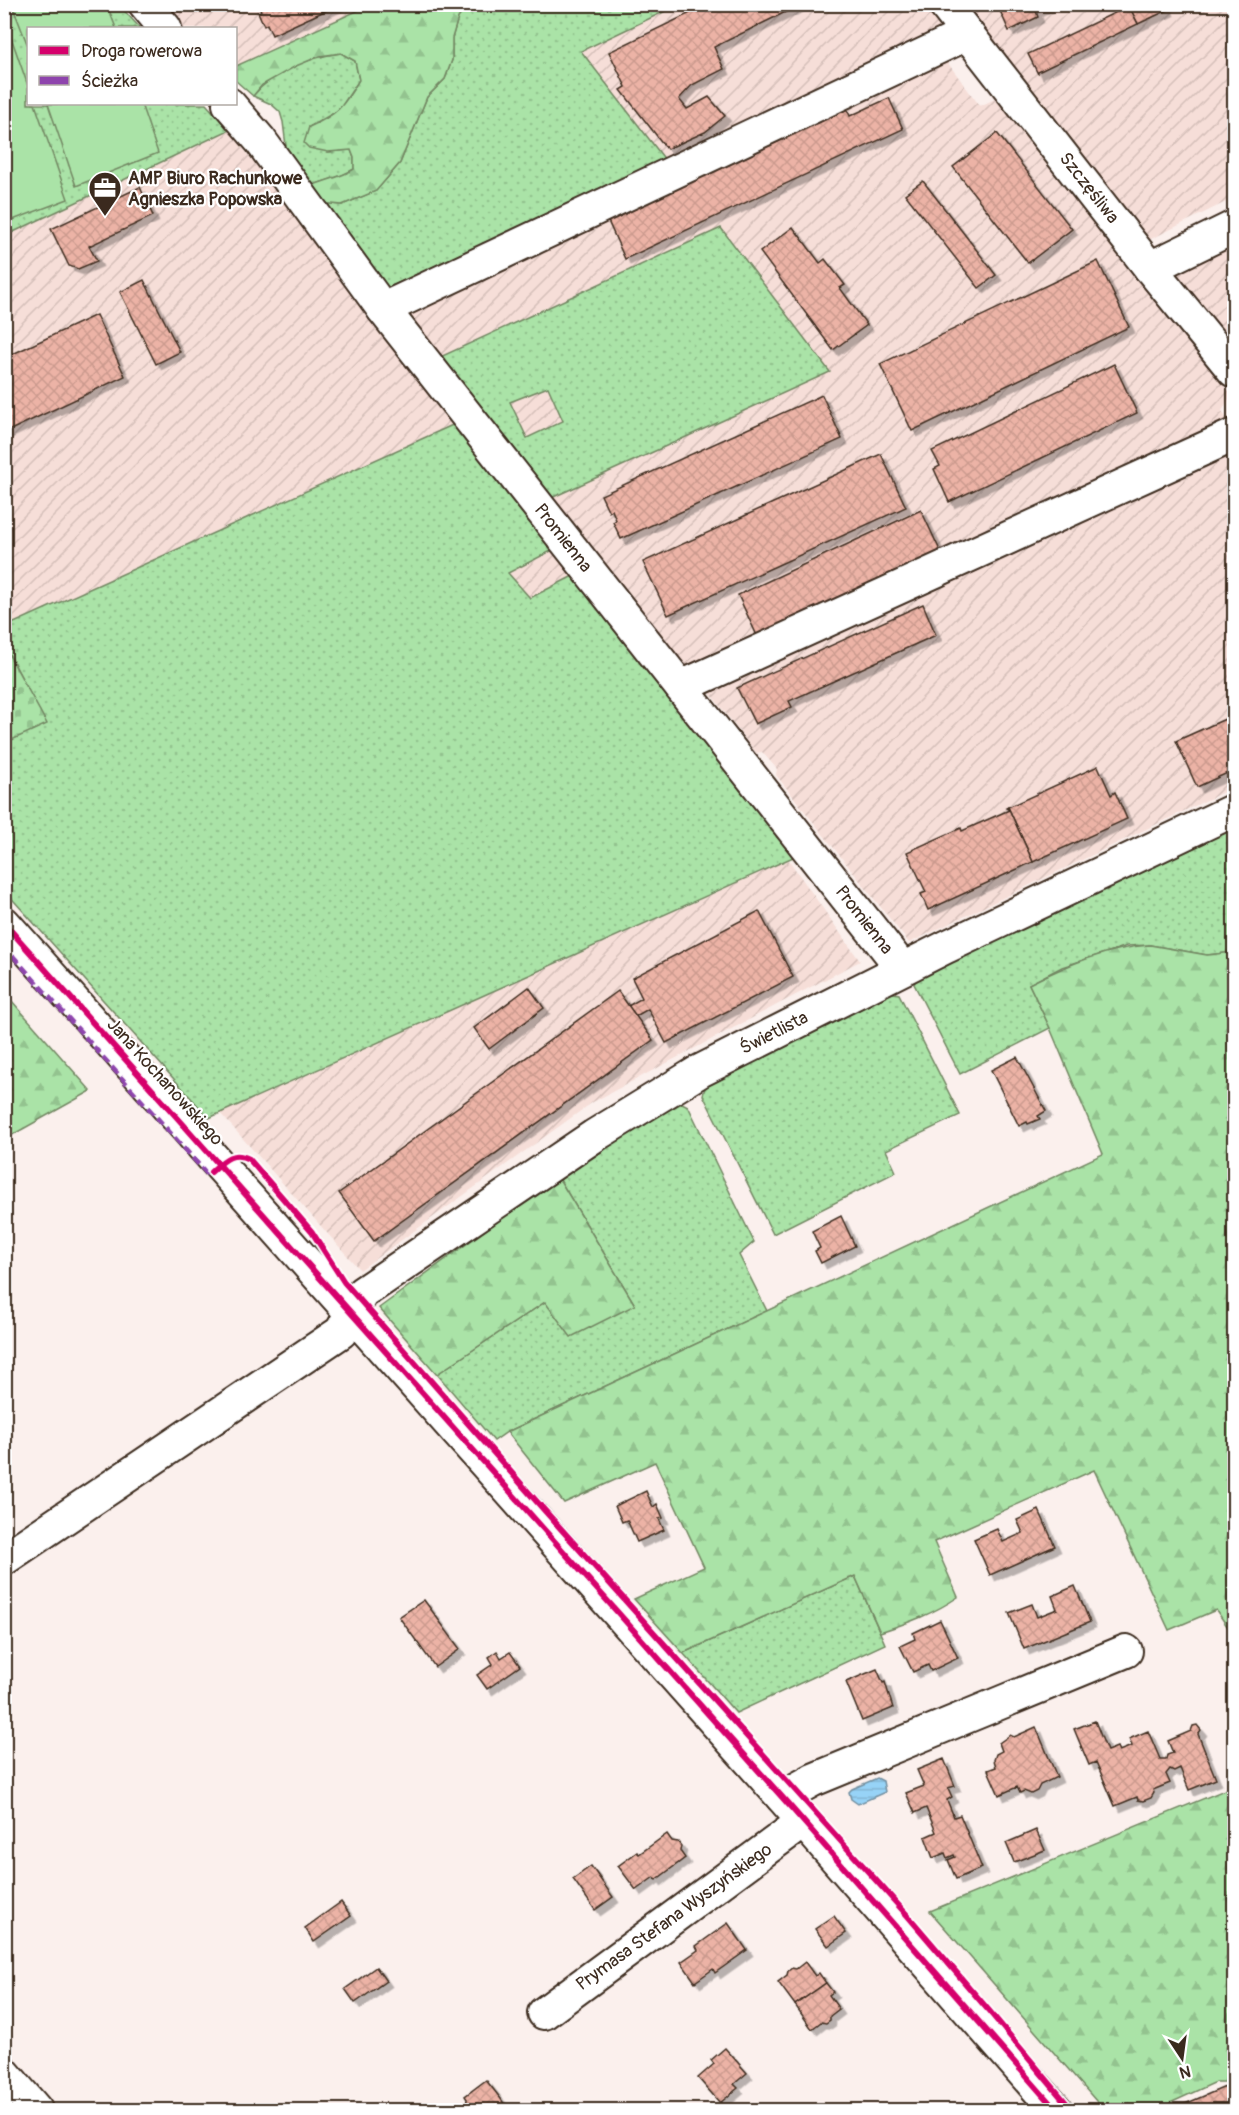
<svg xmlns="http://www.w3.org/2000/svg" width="1239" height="2115" font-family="Pangolin,sans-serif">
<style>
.industrial{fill:url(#industrial-furrows)}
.green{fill:url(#green-dots);stroke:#728662;stroke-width:1.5;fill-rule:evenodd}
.forest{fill:url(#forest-firs);stroke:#728662;stroke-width:1.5}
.cemetery{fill:url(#cemetery-stones);stroke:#728662;stroke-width:1.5}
.pitch{fill:#aae3a7;stroke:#728662;stroke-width:1.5}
.water{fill:url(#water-rules);stroke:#728fa0;stroke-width:1.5}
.building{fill:url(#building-cross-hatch);stroke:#3b2a1e;stroke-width:1.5;filter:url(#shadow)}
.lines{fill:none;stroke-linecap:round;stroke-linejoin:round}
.minor-casing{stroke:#3b2a1e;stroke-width:36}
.minor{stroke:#fff;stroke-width:32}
.quiet{stroke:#8e44ad;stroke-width:4.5;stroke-dasharray:9 4.5;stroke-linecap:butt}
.cycleway-casing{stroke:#fff;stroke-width:10}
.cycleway{stroke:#d6006c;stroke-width:6}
.labels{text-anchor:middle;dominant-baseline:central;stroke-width:4.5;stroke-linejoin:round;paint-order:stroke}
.poi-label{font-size:18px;font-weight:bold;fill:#3b2a1e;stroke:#fff;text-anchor:start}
.street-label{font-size:18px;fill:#3b2a1e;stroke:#fff}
</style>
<defs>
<pattern id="industrial-furrows" width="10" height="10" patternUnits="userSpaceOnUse" patternTransform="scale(1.5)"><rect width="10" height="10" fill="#f6ded8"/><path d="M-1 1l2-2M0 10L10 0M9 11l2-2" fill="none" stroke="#d4bfb9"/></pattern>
<pattern id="green-dots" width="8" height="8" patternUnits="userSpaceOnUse" patternTransform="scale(1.5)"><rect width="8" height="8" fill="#aae3a7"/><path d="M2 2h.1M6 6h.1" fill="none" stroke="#93c38f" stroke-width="1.8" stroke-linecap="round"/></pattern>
<pattern id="forest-firs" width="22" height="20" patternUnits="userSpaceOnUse" patternTransform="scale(1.5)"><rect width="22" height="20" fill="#aae3a7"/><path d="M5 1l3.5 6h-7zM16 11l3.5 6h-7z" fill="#93c38f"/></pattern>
<pattern id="cemetery-stones" width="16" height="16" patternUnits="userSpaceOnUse" patternTransform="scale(1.5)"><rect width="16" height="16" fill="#aae3a7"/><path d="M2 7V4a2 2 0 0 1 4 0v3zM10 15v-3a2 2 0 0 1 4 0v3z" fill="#93c38f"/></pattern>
<pattern id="water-rules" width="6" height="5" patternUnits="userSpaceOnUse" patternTransform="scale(1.5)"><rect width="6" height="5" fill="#97d3f7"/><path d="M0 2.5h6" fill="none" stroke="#83b5d3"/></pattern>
<pattern id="building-cross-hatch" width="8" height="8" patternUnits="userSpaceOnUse" patternTransform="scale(1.5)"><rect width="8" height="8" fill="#ecb3a6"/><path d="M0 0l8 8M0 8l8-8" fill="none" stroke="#cb9a8e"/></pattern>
<filter id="shadow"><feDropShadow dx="5.5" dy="5.5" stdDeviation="0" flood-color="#0004"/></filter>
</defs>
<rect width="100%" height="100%" fill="#fbf0ed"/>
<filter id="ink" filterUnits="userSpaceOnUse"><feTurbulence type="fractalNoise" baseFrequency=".0167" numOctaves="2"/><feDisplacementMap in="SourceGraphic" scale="12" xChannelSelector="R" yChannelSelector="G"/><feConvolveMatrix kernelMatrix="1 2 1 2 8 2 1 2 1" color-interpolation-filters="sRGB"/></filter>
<g filter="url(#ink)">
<g class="industrial">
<polygon points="164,5 370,5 236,66 236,28 183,28"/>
<polygon points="678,5 926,5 945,30 930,39 980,106 999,97 1231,395 1222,411 1234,431 1234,787 909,943 776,775 777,769 762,752 756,753 710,693 703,695 549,499 721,229 438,358 385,289 666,162 581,50"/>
<polygon points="960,5 1234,5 1234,198 1145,242"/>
<polygon points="229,130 457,423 5,627 5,236"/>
<polygon points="1234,246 1234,354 1172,276"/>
<polygon points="548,386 564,421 527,438 509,401"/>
<polygon points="557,548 577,574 530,598 507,573"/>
<polygon points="788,859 860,961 593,1102 360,1270 220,1113"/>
</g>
<g class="green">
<polygon points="5,5 119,5 140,28 28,28 28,104 206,104 229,130 5,236"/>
<polygon points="468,5 678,5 581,51 666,161 385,289 321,203 342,205 376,191 400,163 427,97 445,79 452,60 452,38 458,18"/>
<path d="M341,53l14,8 4,19 -20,30 -30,17 19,25 23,-2 3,8v11c-13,9 -29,11 -45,18l-22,-33 -4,-32 -3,-10 -9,-8 -18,-8c20,-25 57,-39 88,-43z"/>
<path d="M721,228l109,144 -281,127 -111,-141zM548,387l15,34 -36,17 -17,-36z"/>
<polygon points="457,423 557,548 508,573 530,598 577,574 800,854 209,1118 5,891 4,743 46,724 5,646 5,627"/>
<polygon points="1234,819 1234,952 1207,955 1150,945 1127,946 1062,967 1029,984 1050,1028 960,1074 914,984 918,976"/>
<polygon points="888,992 899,994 960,1115 886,1150 896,1172 773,1234 703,1095 705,1087"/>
<polygon points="682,1103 688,1106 754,1242 739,1255 767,1311 507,1432 494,1441 437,1374 545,1302 635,1305 558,1177 618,1135"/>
<polygon points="855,1576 885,1644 736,1713 683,1653"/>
</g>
<g class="forest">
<path d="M370,5h98l-10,13 -6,20v22l-7,19 -18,18 -27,66 -24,28 -34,14 -21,-2 -12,-16c15,-7 31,-9 45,-18v-11l-3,-8 -23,2 -19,-4 -5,-5 5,-16c28,-12 35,-21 50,-47l-4,-19 -14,-8 -21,3 -24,10 -34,19 -9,11 -17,-15v-15z"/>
<path d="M1150,945l57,10 27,-3v684l-18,-26 -47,20 -75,-160 -160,72 24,55c-25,17 -50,26 -78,35l-25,-56 -172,77 -49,-54 70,-32 -49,-105 -91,41 -57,-71 596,-278 -53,-126 -21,-44c38,-19 78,-36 121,-39z"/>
<polygon points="4,992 91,1091 5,1139 4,1139"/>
<polygon points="558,1177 635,1305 571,1337 545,1302 437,1374 379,1308"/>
<polygon points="1234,1786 1234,2082 1216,2082 1155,2110 1104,2110 930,1911"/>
</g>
<polygon class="cemetery" points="4,646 47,724 5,743 4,743"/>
<g class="pitch">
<polygon points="12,5 107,5 116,28 28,28 28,46"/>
<polygon points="4,17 28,86 28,104 35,104 68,199 5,223"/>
<polygon points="48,104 141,104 158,153 76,186"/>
</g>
<polygon class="water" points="877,1778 883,1781 885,1792 858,1804 851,1799 849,1792 852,1789"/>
<g class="building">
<polygon points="258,4 340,4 272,35 267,24 264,26 258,12 261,11"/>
<polygon points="709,4 802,4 714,47 724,69 692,85 679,99 687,109 709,97 725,116 705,132 667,149 621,90 626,87 609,52"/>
<polygon points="997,4 1050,4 1036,11 1038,17 1009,31"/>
<polygon points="1128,4 1166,4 1168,10 1138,24"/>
<polygon points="1129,6 1138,24 1038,72 1038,74 1028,54"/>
<polygon points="889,98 903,129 625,259 608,221 847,109 850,116"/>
<polygon points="997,133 1072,229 1028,263 953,167"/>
<polygon points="923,181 996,275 979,288 905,194"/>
<polygon points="140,187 153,216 89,246 97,261 78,269 69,266 51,229"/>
<polygon points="793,227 820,263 825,259 845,285 840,288 867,325 833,350 760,252"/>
<polygon points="1098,261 1129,327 912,431 880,364"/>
<polygon points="144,280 180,352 156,364 120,292"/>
<polygon points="96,315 125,376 4,433 4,358"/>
<polygon points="1114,364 1137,413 949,502 934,469 940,466 932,451"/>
<polygon points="822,395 842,439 621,539 613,522 616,520 612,510 609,512 601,495"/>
<polygon points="881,454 906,507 668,615 643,562"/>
<polygon points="921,510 943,557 760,642 738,595"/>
<polygon points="923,604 936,635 789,701 792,707 755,724 737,688"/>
<polygon points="1234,715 1234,770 1197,787 1176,741"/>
<polygon points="1098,766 1111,795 1115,792 1127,819 1033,862 1008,807"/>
<polygon points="1008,807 1033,862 928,910 921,894 926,892 907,852 961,828 962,831 1009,810 1006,808"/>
<polygon points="759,911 793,977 666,1043 648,1009 636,1016 628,1006 642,998 632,978"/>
<polygon points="529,987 544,1008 489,1049 474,1028"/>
<polygon points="618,991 653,1040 374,1241 339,1193"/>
<polygon points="1017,1057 1046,1111 1038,1116 1040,1119 1028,1124 1027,1122 1019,1126 991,1070"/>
<polygon points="841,1216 855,1246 821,1263 815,1251 820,1248 812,1231"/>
<polygon points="646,1491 653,1507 657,1504 663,1518 659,1519 664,1530 637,1542 627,1520 622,1522 615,1506"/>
<polygon points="1039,1510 1055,1546 990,1575 974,1539 997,1529 1003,1542 1023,1533 1017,1520"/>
<polygon points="1075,1586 1090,1622 1024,1649 1009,1613 1032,1604 1037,1617 1057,1609 1052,1596"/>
<polygon points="424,1600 460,1649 435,1667 399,1617"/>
<polygon points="940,1620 958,1658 931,1671 928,1665 913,1672 900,1646 915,1639 913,1633"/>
<polygon points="497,1651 501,1658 510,1652 520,1666 487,1689 477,1675 493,1664 489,1657"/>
<polygon points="877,1669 883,1683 885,1682 893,1708 862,1721 846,1682"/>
<polygon points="1095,1721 1107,1751 1117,1747 1119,1751 1132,1746 1129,1739 1148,1731 1160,1759 1166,1759 1167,1755 1173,1753 1168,1741 1191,1731 1193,1726 1197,1725 1201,1730 1198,1734 1216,1779 1189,1790 1180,1768 1174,1771 1170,1769 1166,1774 1170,1783 1153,1790 1154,1793 1151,1798 1143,1801 1138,1800 1137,1797 1115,1806 1096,1762 1089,1765 1074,1729"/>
<polygon points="1036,1727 1057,1777 1040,1785 1037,1791 1031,1794 1024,1791 1020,1793 1017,1787 999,1795 988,1770 996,1767 994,1760 996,1754 1002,1751 999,1743 1010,1735 1014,1737"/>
<polygon points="944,1759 955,1786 948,1788 952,1797 947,1800 954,1817 960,1815 982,1868 956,1879 948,1860 955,1857 954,1855 947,1858 945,1853 933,1858 925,1837 936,1832 926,1808 915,1813 906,1793 924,1786 917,1770"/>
<polygon points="1036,1830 1045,1850 1014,1862 1006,1843"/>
<polygon points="667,1834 672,1841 678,1842 681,1846 680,1851 685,1858 656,1880 654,1877 636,1890 618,1866 637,1852 639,1854"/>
<polygon points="591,1866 613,1897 595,1910 573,1879"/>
<polygon points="341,1902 351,1916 314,1942 305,1928"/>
<polygon points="834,1916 846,1933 828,1946 815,1929"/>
<polygon points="728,1923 747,1950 715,1973 713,1969 695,1982 681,1962 698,1950 696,1946"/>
<polygon points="805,1962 815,1976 819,1973 826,1983 795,2005 778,1982 787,1975 788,1971 792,1968 796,1969"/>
<polygon points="376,1967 386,1981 355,2003 345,1989"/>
<polygon points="826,1983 833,1992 829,1995 839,2009 830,2016 830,2020 826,2023 821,2022 812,2029 795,2005"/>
<polygon points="725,2048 747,2073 734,2084 738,2088 720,2103 698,2078 714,2064 711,2060"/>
<polygon points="486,2080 501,2099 508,2110 465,2110 463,2108 466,2106 467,2099 465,2096"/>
<polygon points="1225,2087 1234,2110 1171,2110"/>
</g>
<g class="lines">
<defs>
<g id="minor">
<polyline points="145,4 165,28"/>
<polyline points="944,4 1150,268 1234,371"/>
<polyline points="229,104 260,140 383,309 902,968"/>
<polyline points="1150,268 1234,227"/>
<polyline points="383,309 967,34"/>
<polyline points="681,687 1234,435"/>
<polyline points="4,923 782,1797 1056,2110"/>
<polyline points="4,1559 341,1332 362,1293 594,1136 700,1071 946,947 1234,810"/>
<polyline points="782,1797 813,1780 1126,1651"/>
<polyline points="544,2013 804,1821"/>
<polyline points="4,2073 36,2110"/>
</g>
</defs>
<use href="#minor" class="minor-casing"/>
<use href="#minor" class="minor"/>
<polyline class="quiet" points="4,946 208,1175 211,1172"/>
<defs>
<g id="cycleway">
<polyline points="4,923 782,1797 1056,2110"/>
<path d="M211,1172c12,-11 21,-22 38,-13l63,73 32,50 201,229 363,405 82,96 82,98"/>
</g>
</defs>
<use href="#cycleway" class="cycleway-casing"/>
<use href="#cycleway" class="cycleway"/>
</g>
</g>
<defs>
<symbol id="office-pin" viewBox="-11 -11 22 30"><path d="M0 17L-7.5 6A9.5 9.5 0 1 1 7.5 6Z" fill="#3b2a1e" stroke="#fff"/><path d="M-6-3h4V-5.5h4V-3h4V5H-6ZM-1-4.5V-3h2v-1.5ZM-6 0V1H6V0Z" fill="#fff"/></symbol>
</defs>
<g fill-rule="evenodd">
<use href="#office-pin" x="86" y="169" width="38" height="52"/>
</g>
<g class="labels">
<g class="poi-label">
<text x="128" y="178">AMP Biuro Rachunkowe<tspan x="128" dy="21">Agnieszka Popowska</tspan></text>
</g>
<g class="street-label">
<text transform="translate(1089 188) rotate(52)">Szczęśliwa</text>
<text transform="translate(563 538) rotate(52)">Promienna</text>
<text transform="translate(864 920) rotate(52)">Promienna</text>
<text transform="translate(774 1033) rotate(-27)">Świetlista</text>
<text transform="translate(165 1082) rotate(48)">Jana Kochanowskiego</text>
<text transform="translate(674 1917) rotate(-36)">Prymasa Stefana Wyszyńskiego</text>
</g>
</g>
<rect width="1239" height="2115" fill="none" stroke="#fff" stroke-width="24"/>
<rect x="12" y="12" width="1215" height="2091" fill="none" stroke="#3b2a1e" stroke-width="2" filter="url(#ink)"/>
<rect x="27" y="27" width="210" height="78" fill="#ffffff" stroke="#b1aaa5" stroke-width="1.5"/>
<rect x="39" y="46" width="30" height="9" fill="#d6006c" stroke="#b1aaa5" stroke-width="1.5"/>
<text x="81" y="57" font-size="18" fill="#3b2a1e">Droga rowerowa</text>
<rect x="39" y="76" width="30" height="9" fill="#8e44ad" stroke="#b1aaa5" stroke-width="1.5"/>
<text x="81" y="87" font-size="18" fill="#3b2a1e">Ścieżka</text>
<g transform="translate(1182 2058) rotate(167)" stroke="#ffffff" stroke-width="4.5" paint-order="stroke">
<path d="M0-4.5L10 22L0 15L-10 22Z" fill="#3b2a1e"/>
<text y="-9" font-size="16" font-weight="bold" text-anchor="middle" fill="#3b2a1e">N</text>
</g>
</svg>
